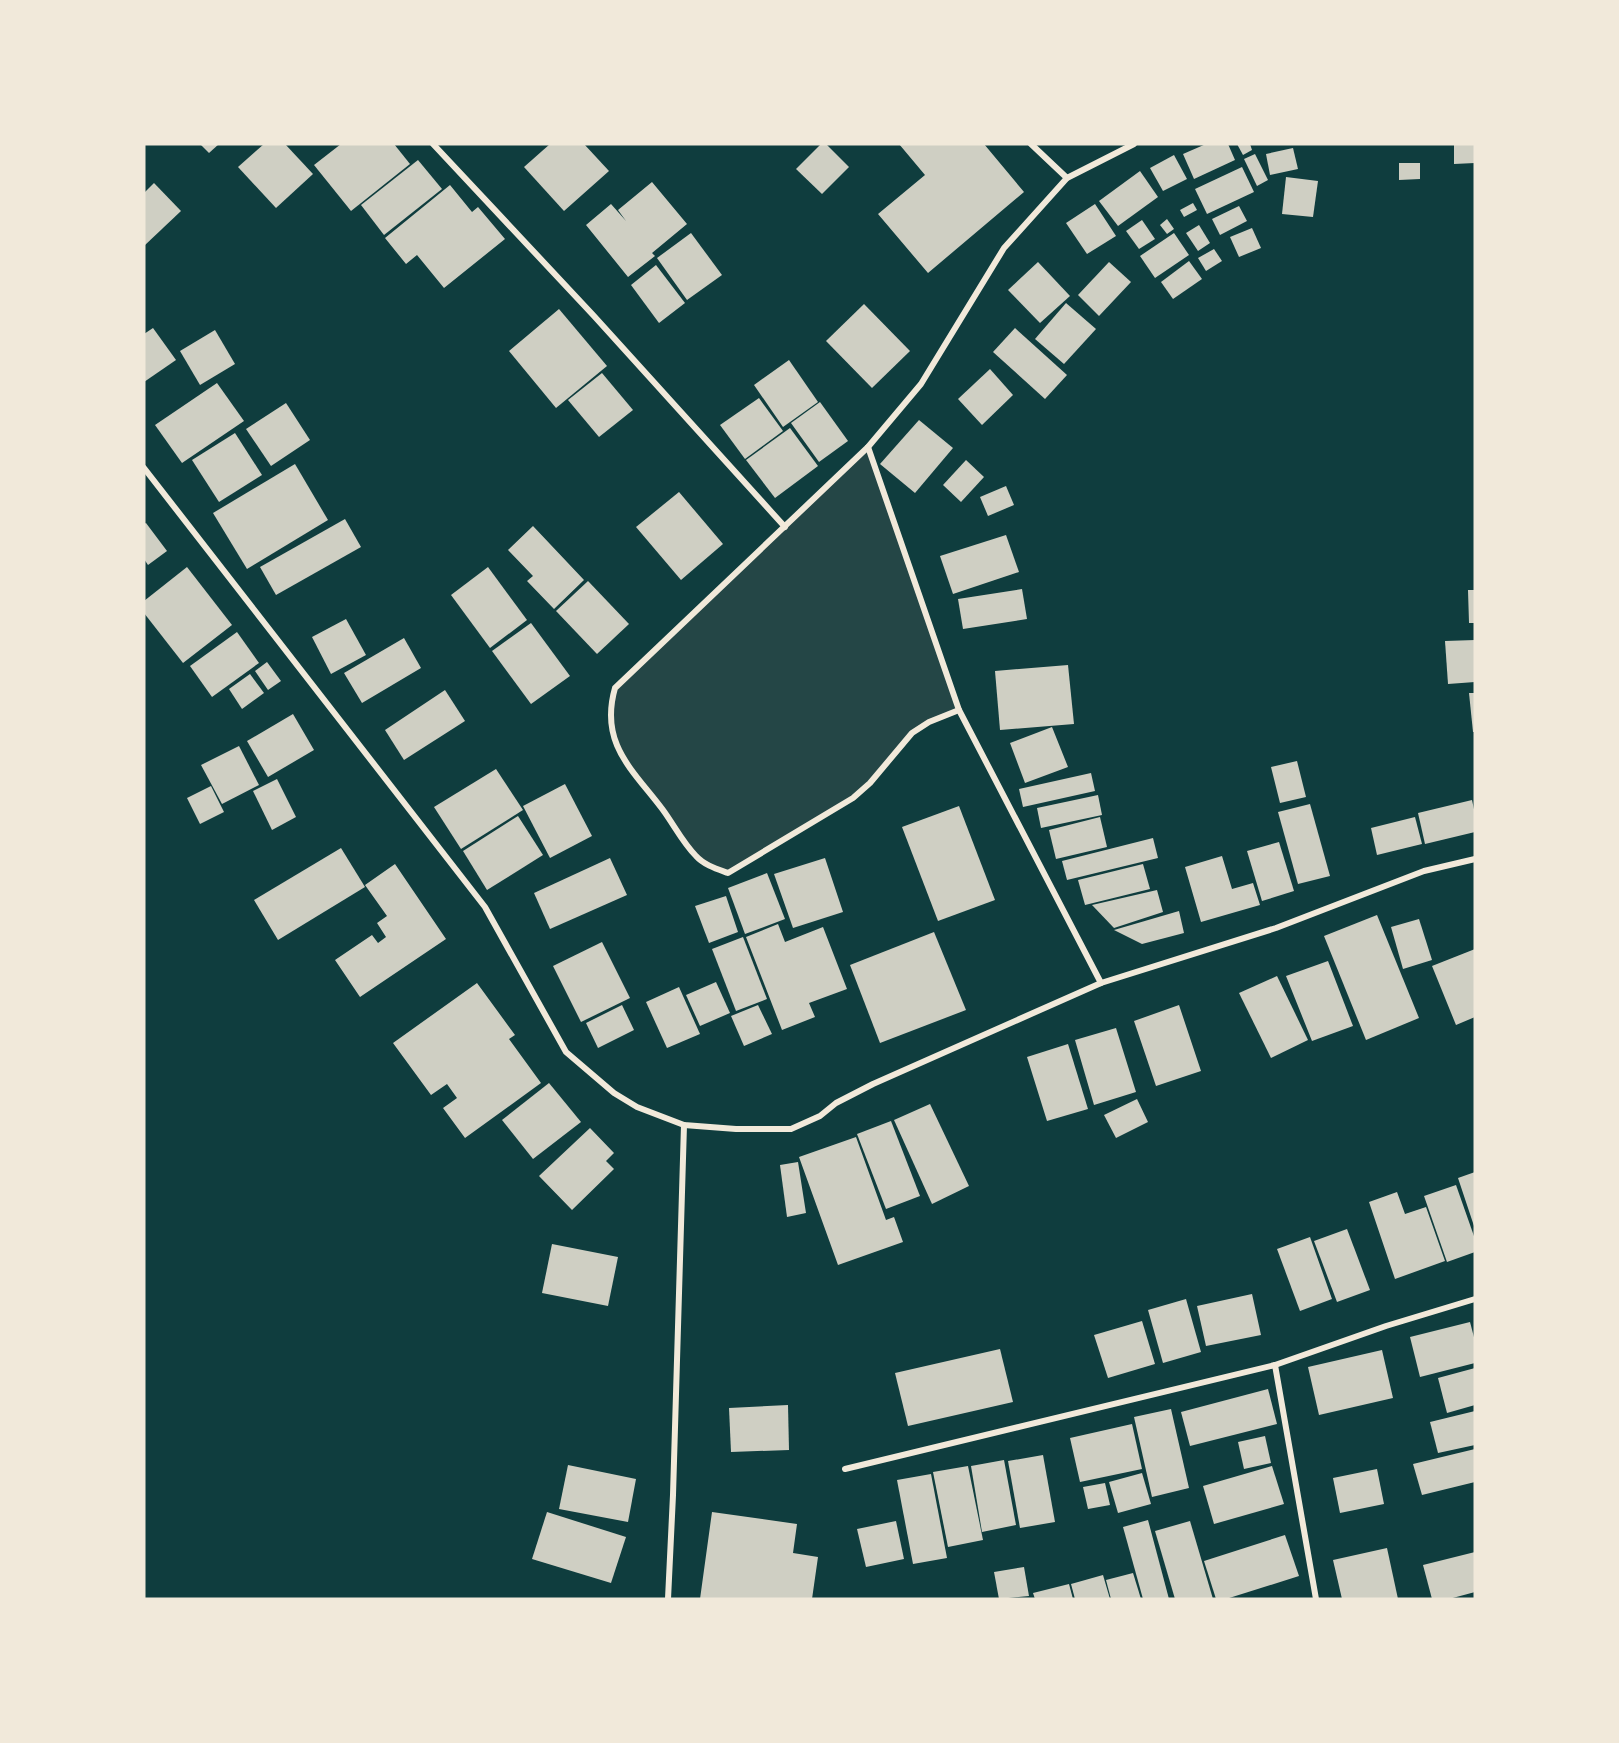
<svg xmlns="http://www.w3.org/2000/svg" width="1619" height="1743" font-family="Barlow,sans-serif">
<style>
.green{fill:#244646}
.building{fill:#cfcfc3}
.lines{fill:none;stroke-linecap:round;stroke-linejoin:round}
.minor{stroke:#f1e9da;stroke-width:6}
</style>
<rect width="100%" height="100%" fill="#0f3d3e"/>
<polygon class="green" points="868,447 959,710 912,733 853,798 728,873 696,857 622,758 611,718 615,688"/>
<g class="building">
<polygon points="200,144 219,144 209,153"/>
<polygon points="264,144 285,144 313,174 276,208 238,167"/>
<polygon points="341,144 394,144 410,164 351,211 314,165"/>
<polygon points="550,144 584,144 609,171 564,211 524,167"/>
<polygon points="821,144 826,144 849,167 822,194 796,169"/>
<polygon points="899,144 984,144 1024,192 928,273 878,214 925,175"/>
<polygon points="1206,144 1228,144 1235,160 1194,179 1183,154"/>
<polygon points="1237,144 1250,144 1252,150 1243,155"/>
<polygon points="1454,144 1475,144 1475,163 1454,164"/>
<polygon points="1293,148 1298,169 1270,175 1266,154"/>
<polygon points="1255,154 1268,180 1257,186 1244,159"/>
<polygon points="1174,155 1187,179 1163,191 1150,168"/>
<polygon points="418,160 442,189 384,235 361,205"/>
<polygon points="1399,163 1420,163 1420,179 1399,180"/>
<polygon points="1242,167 1254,192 1207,214 1195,189"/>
<polygon points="1140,171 1158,197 1118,226 1099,201"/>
<polygon points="1286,177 1318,181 1313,217 1282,214"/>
<polygon points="652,182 687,224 652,253 655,256 628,277 586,225 611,204 626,221 618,210"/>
<polygon points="154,183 181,211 144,246 144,193"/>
<polygon points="450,185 472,212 478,207 505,239 444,288 417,255 406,264 385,238"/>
<polygon points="1193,203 1197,210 1184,217 1180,210"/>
<polygon points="1095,204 1116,236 1087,254 1066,223"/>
<polygon points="1239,206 1247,221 1220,235 1212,219"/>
<polygon points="1167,219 1174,229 1167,234 1160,225"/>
<polygon points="1142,220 1155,239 1139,249 1126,231"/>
<polygon points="1199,225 1210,243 1198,251 1186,233"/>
<polygon points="1252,228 1261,248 1239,257 1230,237"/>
<polygon points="691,233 722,275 687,300 657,258"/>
<polygon points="1174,233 1189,255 1155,278 1140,256"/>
<polygon points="1214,249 1222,261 1206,271 1198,258"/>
<polygon points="1189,261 1202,279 1173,299 1161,282"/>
<polygon points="1038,262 1070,296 1040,323 1008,290"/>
<polygon points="1109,262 1131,282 1099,316 1078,295"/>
<polygon points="656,265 685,303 659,323 631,285"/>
<polygon points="1066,303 1096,329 1064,364 1035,339"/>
<polygon points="864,304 910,351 872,388 826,341"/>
<polygon points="559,309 607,366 556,408 509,351"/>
<polygon points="153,328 176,360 144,382 144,334"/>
<polygon points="1015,328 1067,375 1045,399 993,352"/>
<polygon points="215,330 235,364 200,385 180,351"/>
<polygon points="789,360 818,402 783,427 754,385"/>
<polygon points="990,369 1013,395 982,425 958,399"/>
<polygon points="602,373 633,410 599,437 568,400"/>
<polygon points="217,383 244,421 182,463 155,425"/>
<polygon points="759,398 783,431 745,459 720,425"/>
<polygon points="820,402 848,441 819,462 791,423"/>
<polygon points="286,403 310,440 271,466 246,429"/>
<polygon points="919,420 953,448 915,493 880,464"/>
<polygon points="790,428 818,466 775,498 746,460"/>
<polygon points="235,433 262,475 219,502 192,460"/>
<polygon points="966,460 984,477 961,502 943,485"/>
<polygon points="295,464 328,520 247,569 213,513"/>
<polygon points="1006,486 1014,505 988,516 980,497"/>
<polygon points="679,492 723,544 681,580 636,527"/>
<polygon points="345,519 361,547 276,595 260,567"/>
<polygon points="146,523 167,551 148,565 144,559 144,524"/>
<polygon points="533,526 584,580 554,609 527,581 533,576 508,550"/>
<polygon points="1006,535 1019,572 953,594 940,556"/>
<polygon points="187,567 232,625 183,663 144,613 144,601"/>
<polygon points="488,567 527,620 490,648 451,595"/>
<polygon points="588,581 629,624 597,654 556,611"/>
<polygon points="1022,589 1027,619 963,629 958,599"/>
<polygon points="1468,590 1475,590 1475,623 1469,623"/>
<polygon points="346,619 366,655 331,674 312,637"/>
<polygon points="531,623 570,676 531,704 492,651"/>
<polygon points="237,632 259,663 212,697 190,666"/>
<polygon points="404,638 421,668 362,703 344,673"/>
<polygon points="1475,640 1475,682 1448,684 1445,641"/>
<polygon points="267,662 281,681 268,690 255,671"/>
<polygon points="1068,665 1074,724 1000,730 995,671"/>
<polygon points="250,674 264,693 242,709 229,689"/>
<polygon points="445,690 465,721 404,760 385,730"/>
<polygon points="1469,693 1475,693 1475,732 1473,732"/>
<polygon points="293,714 314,750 268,777 247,741"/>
<polygon points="1052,727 1068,767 1025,783 1010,743"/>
<polygon points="239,746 259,785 222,804 201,765"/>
<polygon points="1297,761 1306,797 1280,803 1271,767"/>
<polygon points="496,769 523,810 461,849 434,807"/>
<polygon points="1091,773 1095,791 1023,807 1019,789"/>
<polygon points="277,779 296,817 272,830 253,791"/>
<polygon points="565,784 592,836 550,858 523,806"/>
<polygon points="211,786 224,812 200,824 187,798"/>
<polygon points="1098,795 1102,815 1041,828 1037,808"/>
<polygon points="1472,800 1475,814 1475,832 1425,844 1418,813"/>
<polygon points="1310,804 1330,876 1298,884 1278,812"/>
<polygon points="959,806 995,900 938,921 902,827"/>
<polygon points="518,816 543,855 487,890 463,851"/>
<polygon points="1100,817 1107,847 1056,859 1049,830"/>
<polygon points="1415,817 1422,844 1377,855 1371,828"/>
<polygon points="1153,838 1158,858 1067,880 1062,861"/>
<polygon points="1279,842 1294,891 1262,901 1247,851"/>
<polygon points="341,848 365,887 278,940 254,900"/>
<polygon points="1222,856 1232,889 1253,883 1260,905 1201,922 1185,867"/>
<polygon points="610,858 627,895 550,929 534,893"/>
<polygon points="825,858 843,912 793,928 774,874"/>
<polygon points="395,864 446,939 360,997 335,960 372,935 378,943 386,937 377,923 387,916 365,885"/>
<polygon points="1143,864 1150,889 1085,905 1078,880"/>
<polygon points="767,873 785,919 745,934 728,888"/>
<polygon points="1157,890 1163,912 1114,928 1092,905"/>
<polygon points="726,896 738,932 709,943 695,906"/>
<polygon points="1179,911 1184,933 1142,944 1114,930"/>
<polygon points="1377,915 1419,1018 1366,1040 1324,936"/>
<polygon points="1419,919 1432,960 1403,969 1391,927"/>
<polygon points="778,924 785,942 823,927 847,989 809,1003 815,1017 782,1030 746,937"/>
<polygon points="934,932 966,1010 880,1043 850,965"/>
<polygon points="743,937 767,999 736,1011 712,949"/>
<polygon points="602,942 630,998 581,1022 553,966"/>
<polygon points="1475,949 1475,1017 1456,1025 1432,966"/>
<polygon points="1328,961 1353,1026 1312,1041 1286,976"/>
<polygon points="1277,976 1308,1040 1271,1058 1239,993"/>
<polygon points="716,982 730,1013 700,1026 686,995"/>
<polygon points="477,983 515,1035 509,1039 541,1083 465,1138 443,1108 457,1098 447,1084 431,1095 393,1043"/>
<polygon points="679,987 700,1034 667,1048 646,1002"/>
<polygon points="622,1005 634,1030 598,1048 586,1023"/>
<polygon points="758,1005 772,1034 744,1046 731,1016"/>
<polygon points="1179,1005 1201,1071 1156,1086 1134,1021"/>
<polygon points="1116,1028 1136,1092 1094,1105 1075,1040"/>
<polygon points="1068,1044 1088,1109 1047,1121 1027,1057"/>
<polygon points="549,1083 581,1122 533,1159 502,1120"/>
<polygon points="1137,1099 1148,1122 1116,1138 1104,1115"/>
<polygon points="930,1104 969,1186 932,1204 894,1120"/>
<polygon points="891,1121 920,1196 886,1209 857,1134"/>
<polygon points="590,1128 614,1153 606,1161 614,1169 572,1210 539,1176"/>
<polygon points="856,1137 886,1220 894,1217 903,1242 838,1265 799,1157"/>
<polygon points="798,1162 806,1213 787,1217 780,1165"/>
<polygon points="1475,1172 1475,1229 1458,1178"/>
<polygon points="1456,1185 1475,1239 1475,1252 1447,1262 1424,1196"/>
<polygon points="1397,1192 1405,1214 1426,1207 1445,1261 1395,1279 1369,1202"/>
<polygon points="1347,1229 1370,1290 1337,1302 1314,1241"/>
<polygon points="1310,1237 1332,1299 1300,1311 1277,1249"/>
<polygon points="552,1244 618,1257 608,1306 542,1293"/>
<polygon points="1252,1294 1261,1335 1206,1346 1197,1306"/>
<polygon points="1186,1299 1201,1352 1163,1363 1148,1310"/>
<polygon points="1142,1321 1155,1364 1108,1378 1094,1335"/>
<polygon points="1470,1322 1475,1341 1475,1363 1420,1377 1410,1337"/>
<polygon points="1000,1349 1013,1402 908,1426 895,1373"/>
<polygon points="1382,1350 1393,1398 1319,1415 1308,1367"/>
<polygon points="1475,1368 1475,1405 1447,1413 1438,1378"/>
<polygon points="1268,1389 1277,1424 1190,1446 1181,1412"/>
<polygon points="788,1405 789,1450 731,1452 729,1408"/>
<polygon points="1171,1409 1189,1488 1152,1497 1134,1417"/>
<polygon points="1475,1411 1475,1445 1438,1453 1430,1422"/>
<polygon points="1132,1424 1142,1469 1080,1482 1070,1438"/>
<polygon points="1265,1436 1271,1463 1244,1469 1238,1442"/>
<polygon points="1475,1449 1475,1482 1422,1495 1413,1464"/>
<polygon points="1043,1455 1055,1522 1020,1528 1008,1461"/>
<polygon points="1004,1460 1016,1525 982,1532 971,1466"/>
<polygon points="568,1465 636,1479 628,1522 559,1509"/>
<polygon points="968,1466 983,1540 948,1547 933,1472"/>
<polygon points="1272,1466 1284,1504 1214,1524 1203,1486"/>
<polygon points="1377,1469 1384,1504 1340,1513 1333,1478"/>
<polygon points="1142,1473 1151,1504 1118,1513 1109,1482"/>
<polygon points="931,1474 947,1558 913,1564 897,1480"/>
<polygon points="1105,1483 1110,1505 1088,1509 1083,1487"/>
<polygon points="547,1512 626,1537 611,1583 532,1559"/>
<polygon points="712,1512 797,1524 793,1553 818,1557 812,1599 700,1599"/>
<polygon points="1148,1520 1169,1599 1143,1599 1123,1527"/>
<polygon points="896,1521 904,1559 866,1567 857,1529"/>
<polygon points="1190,1521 1213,1599 1175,1599 1155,1531"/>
<polygon points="1285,1535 1299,1576 1226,1599 1216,1599 1204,1561"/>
<polygon points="1387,1548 1398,1599 1342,1599 1333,1560"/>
<polygon points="1475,1552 1475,1592 1449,1599 1432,1599 1423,1565"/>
<polygon points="1024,1567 1029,1596 999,1599 994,1572"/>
<polygon points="1133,1573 1141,1599 1111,1599 1106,1580"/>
<polygon points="1103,1575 1110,1599 1075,1599 1071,1584"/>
<polygon points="1069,1584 1073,1599 1035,1599 1033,1593"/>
</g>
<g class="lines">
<g class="minor">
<polyline points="433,144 594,316 785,527"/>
<polyline points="1031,144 1067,178"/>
<polyline points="868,447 959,710 1101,983"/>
<polyline points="144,468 485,907 566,1052 614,1093 637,1107 684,1125 736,1129 791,1129 820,1116 836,1103 873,1084 1101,983 1276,928 1424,871 1475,859"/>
<path d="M959,710l-30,12 -17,11 -42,50 -17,15 -125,75c-11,-4 -24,-8 -32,-17 -13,-13 -22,-31 -33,-46 -30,-40 -64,-66 -48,-122l253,-241 53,-63 83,-136 63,-70 67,-34"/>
<polyline points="1275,1365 1316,1599"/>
<polyline points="845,1469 1275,1365 1386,1326 1475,1299"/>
<polyline points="668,1599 673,1495 684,1125"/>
</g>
</g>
<rect width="1619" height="1743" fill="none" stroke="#f1e9da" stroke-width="291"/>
</svg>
